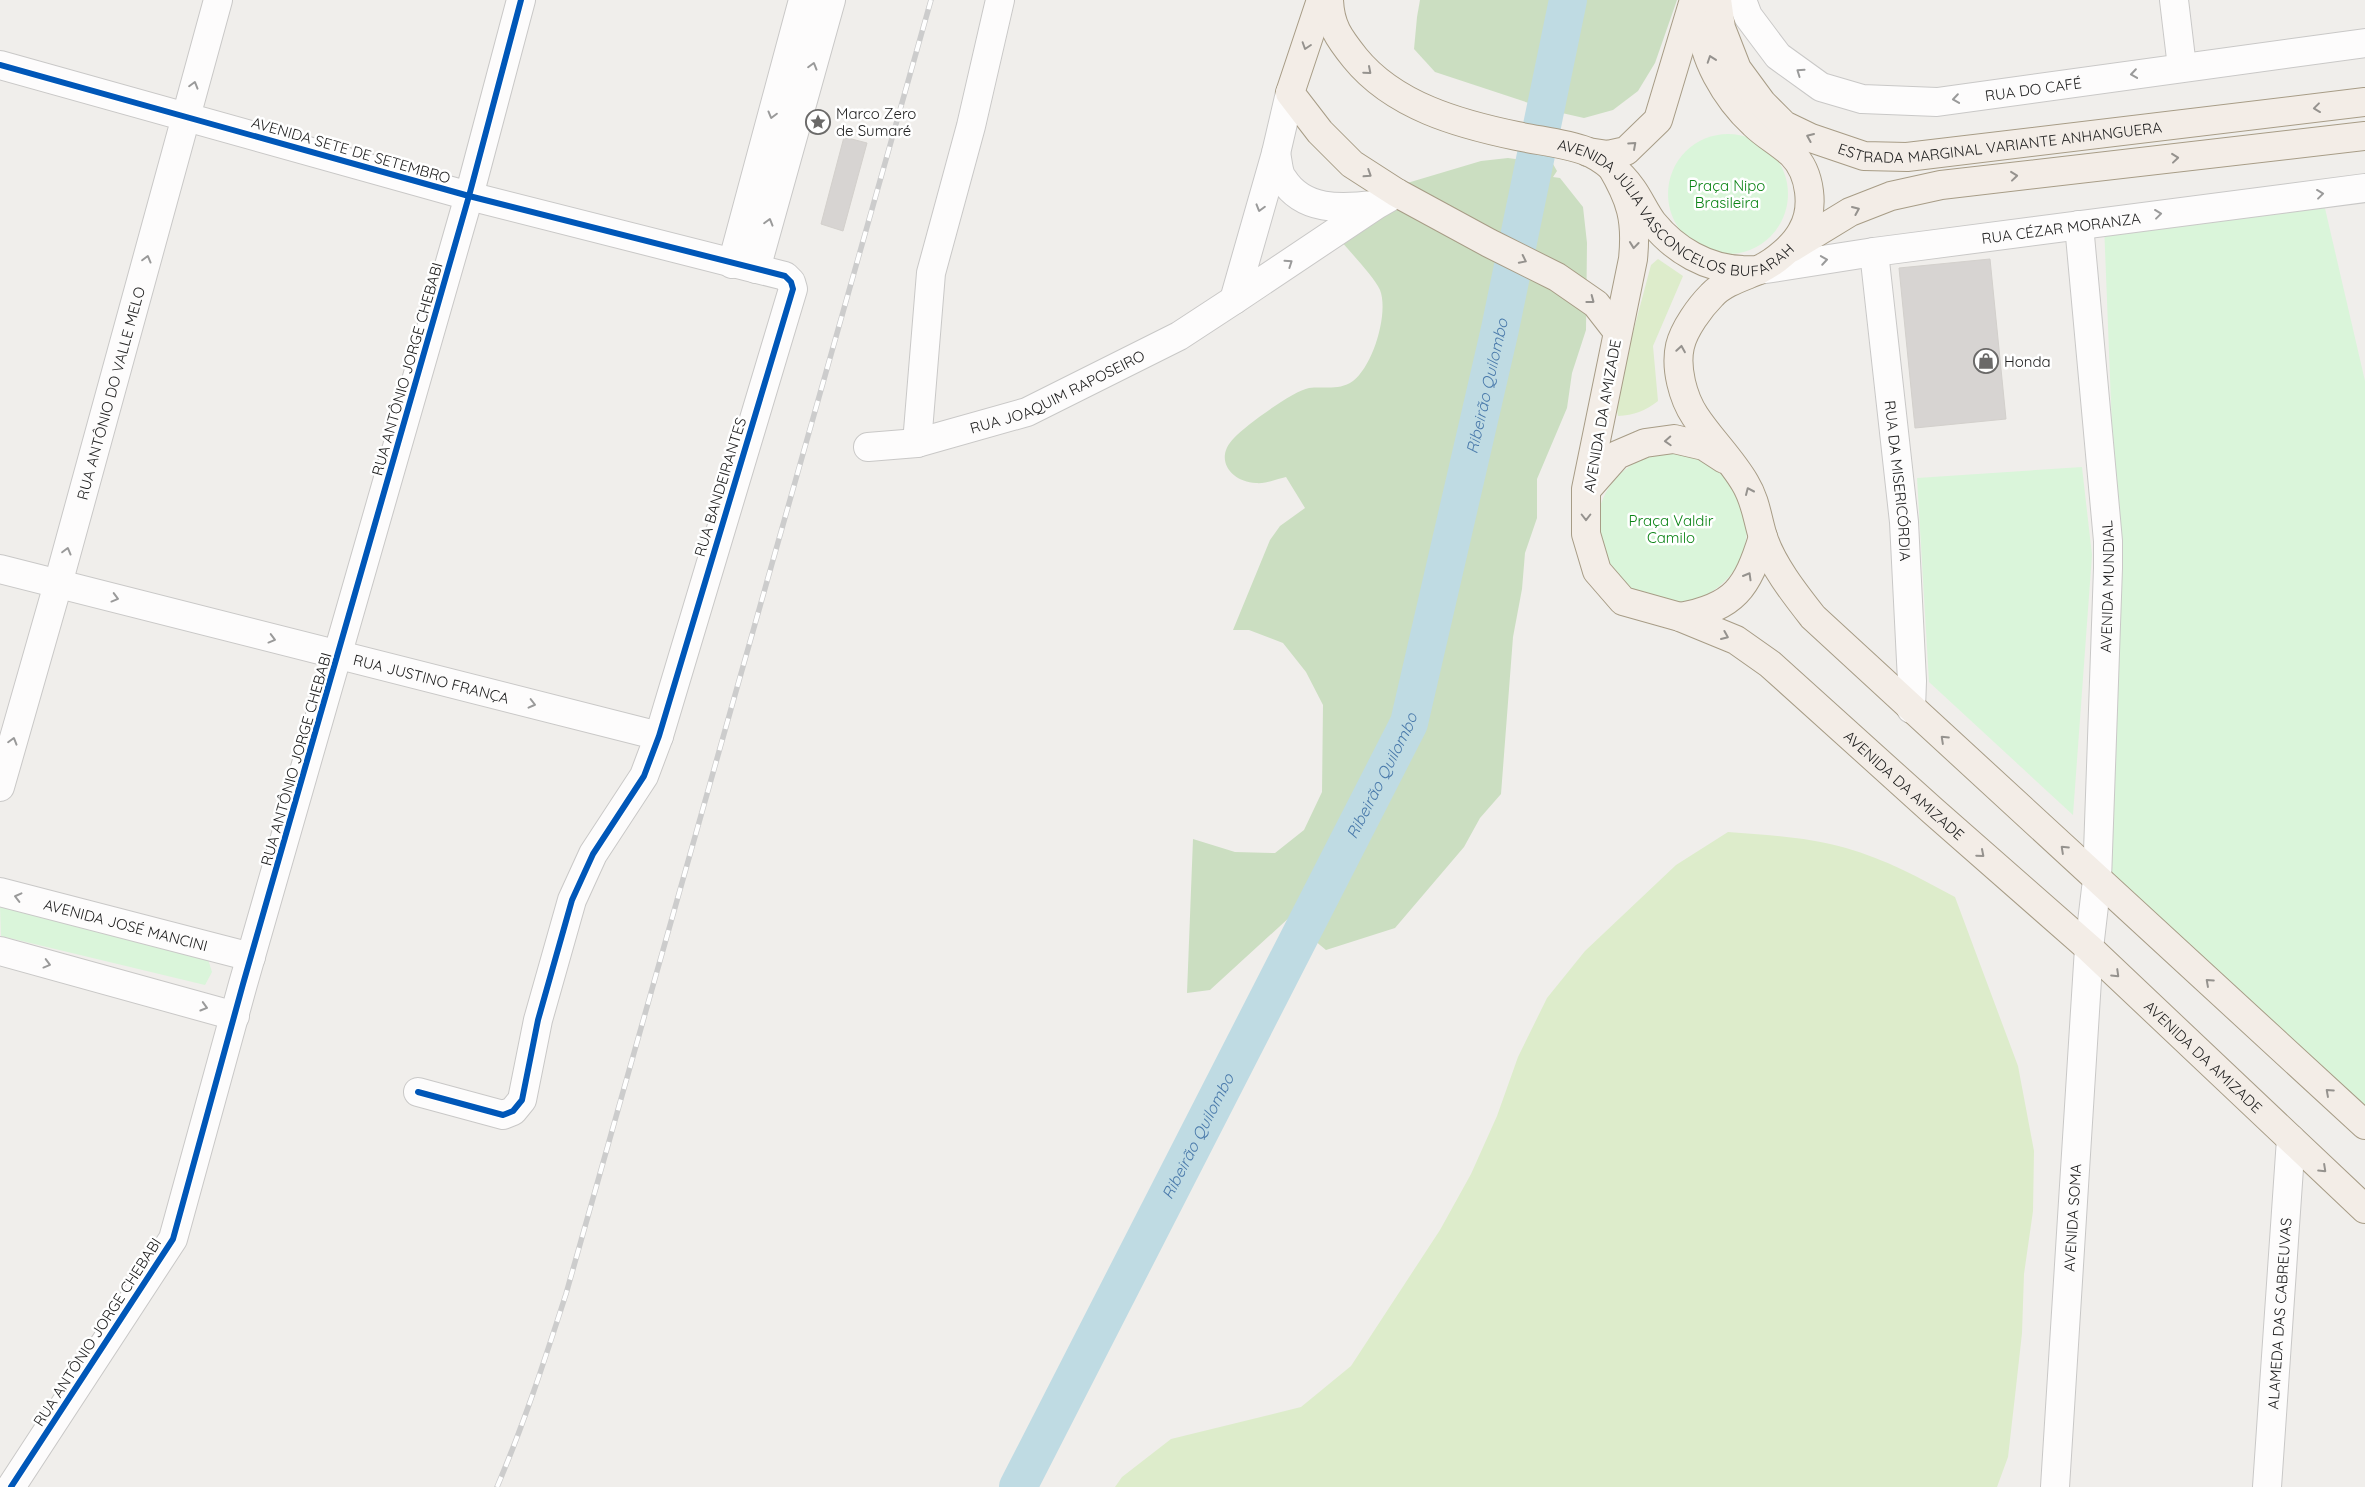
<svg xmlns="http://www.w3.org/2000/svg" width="2365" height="1487" font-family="Quicksand,sans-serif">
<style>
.grass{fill:#ddeccb}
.forest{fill:#cbdec1}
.park{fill:#daf5da}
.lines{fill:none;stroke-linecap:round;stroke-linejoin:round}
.river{stroke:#bfdbe3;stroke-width:38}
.building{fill:#d7d4d2;stroke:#d3d0cc}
.minor-casing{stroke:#c9c8c7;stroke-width:30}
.major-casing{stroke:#a79c86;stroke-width:30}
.minor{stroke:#fdfcfc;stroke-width:28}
.major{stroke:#f3ede7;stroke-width:28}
.rail-casing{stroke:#ccc;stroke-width:5.5}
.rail{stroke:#fff;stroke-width:4;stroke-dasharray:11;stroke-linecap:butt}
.cycleway-casing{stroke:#fff;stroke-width:9}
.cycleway{stroke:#0057b8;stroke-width:6}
.oneway{stroke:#95928e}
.oneway2{stroke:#9a9a9a}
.labels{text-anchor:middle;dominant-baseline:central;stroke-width:5;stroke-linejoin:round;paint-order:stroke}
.street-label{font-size:15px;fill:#222;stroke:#fff}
.poi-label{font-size:15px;fill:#222;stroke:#fff;text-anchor:start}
.park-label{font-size:15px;fill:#0c8416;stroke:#fff}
.water-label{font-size:16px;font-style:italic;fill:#4a7aab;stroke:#fff}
</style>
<rect width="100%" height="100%" fill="#f0eeeb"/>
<g class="grass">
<path d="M1658,259l25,17 -30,70 5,55c-13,10 -24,14 -40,15l-3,-16 36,-135z"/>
<path d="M1728,832c40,3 79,5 118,16 39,11 74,30 109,49l63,169 16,85 -1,60 -9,63 -2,59 -7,63 -7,61 -11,30h-882l7,-10 49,-38 130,-32 50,-41 89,-136 31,-56 26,-58 21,-59 29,-59 38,-47 91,-86z"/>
</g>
<g class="forest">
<polygon points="1420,0 1677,0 1655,63 1638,91 1613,110 1584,118 1553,111 1435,72 1414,49 1417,17"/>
<path d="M1508,158l45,6 4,7 -4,6 7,1 23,29 4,36 -1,87 -14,43 -5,35 -30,71v39l-12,35 -3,36 -9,48 -12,157 -21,24 -16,29 -69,81 -69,22 -24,-20 -11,-14 -81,74 -23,3 6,-154 42,13 40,1 29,-23 18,-38 1,-87 -17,-33 -23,-29 -34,-13h-16l37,-90 10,-14 25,-18 -19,-31c-9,2 -20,7 -30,6 -25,-1 -43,-24 -22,-45 12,-13 59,-47 75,-50 16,-2 30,3 44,-7 20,-15 36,-68 27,-91 -5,-12 -29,-37 -38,-48l35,-50 104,-31z"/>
</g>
<g class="park">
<circle cx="1728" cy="194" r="60"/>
<polygon points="2324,204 2365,381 2365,1107 2097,866 2117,556 2104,224"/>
<circle cx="1672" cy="528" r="75"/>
<polygon points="2082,467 2092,555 2073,815 1929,682 1917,478"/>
<polygon points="0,906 206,953 212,972 205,985 1,936"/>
</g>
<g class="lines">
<path class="river" id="s1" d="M1018,1487l391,-764 91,-394 68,-329"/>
</g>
<g class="building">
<polygon points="844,137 867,143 843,231 821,224"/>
<polygon points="1990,259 2006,419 1915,428 1899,268"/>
</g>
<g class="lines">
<defs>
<g id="minor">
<path id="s2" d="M1742,0l6,16 30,40 43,31 41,12 75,3 428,-59"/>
<polyline points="2174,0 2182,67"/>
<polyline points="0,65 469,196 785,276 791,282 793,289 659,736 644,776 593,854 572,900 538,1020 522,1100 513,1111 503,1115 418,1092"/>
<polyline points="1290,93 1276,153 1234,300 1376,205 1397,193"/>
<path d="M1276,153c2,8 2,20 7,26 20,32 58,30 91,26"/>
<path id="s3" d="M1874,252l30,270 8,159 -1,28"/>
<polyline points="732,264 803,0"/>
<polyline points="756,269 831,0"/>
<path id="s4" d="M1759,270l115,-18 491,-64"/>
<polyline points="917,443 931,273 971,126 1000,0"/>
<path id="s5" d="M868,447l49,-4 110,-31 152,-76 55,-36"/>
<path id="s6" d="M0,569l659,167"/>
<path id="s7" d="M0,787l58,-203 160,-584"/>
<path id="s8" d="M0,892l251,65"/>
<polyline points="0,951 235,1016"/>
<polyline points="11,1487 173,1239 243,984 469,196 521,0"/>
<path id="s9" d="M2055,1487l34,-539 8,-68 11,-312v-27l-29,-316"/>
<path id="s10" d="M2267,1487l24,-348"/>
</g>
<g id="major">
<polyline points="1321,0 1290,93 1320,132 1352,164 1397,193 1489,243 1557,277 1596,304 1617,331"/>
<path id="s11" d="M1329,0c1,26 10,38 26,58 39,48 104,66 162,78 23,5 47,7 69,15 18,7 35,23 46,38 8,11 13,24 21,34 22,27 54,46 90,47 5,0 12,1 17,-1 15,-7 34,-23 42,-38 13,-22 9,-58 -10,-77 -12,-11 -27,-19 -38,-30 -26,-24 -56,-70 -51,-107 1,-6 3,-12 5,-17"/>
<path id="s12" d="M1717,0l4,28 16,41 25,34 22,22 27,13 53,18 43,1 458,-55"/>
<polyline points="1588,152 1608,155 1626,151 1658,120 1694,0"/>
<path id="s13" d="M1611,166c20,34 26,53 22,93l-47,230v45l11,37 26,30 57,16 56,23 34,24 163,147 156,137 276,261"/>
<polyline points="1791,248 1850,212 1891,196 1941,185 2365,136"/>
<path d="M1759,270c-16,7 -35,12 -47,25 -12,12 -28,34 -32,51 -5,22 3,52 15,70 15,23 36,43 50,67 11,18 12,35 18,54 9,28 32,57 50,80l552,508"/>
<polyline points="1587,489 1617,455 1645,443 1674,439 1704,446 1724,459"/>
<path d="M1680,617c55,-10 67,-29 83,-80"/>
</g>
</defs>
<use href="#minor" class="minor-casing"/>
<use href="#major" class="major-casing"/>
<use href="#minor" class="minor"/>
<use href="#major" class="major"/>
<defs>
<path id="rail" d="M497,1487c27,-63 48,-128 69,-193l365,-1294"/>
</defs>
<use href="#rail" class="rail-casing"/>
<use href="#rail" class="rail"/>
<defs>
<g id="cycleway">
<polyline points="0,65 469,196 785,276 791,282 793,289 659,736 644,776 593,854 572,900 538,1020 522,1100 513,1111 503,1115 418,1092"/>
<polyline points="11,1487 173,1239 243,984 469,196 521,0"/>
</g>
</defs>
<use href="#cycleway" class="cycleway-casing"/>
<use href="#cycleway" class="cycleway"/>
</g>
<defs><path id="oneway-chevron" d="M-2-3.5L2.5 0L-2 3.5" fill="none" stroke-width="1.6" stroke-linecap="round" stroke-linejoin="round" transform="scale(1.25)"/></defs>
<g class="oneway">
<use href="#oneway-chevron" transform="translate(1306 46) rotate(108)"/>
<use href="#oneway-chevron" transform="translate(1711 59) rotate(-109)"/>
<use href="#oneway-chevron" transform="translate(1368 71) rotate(41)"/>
<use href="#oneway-chevron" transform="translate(2317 108) rotate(173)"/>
<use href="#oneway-chevron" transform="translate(1810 137) rotate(-157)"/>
<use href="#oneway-chevron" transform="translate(1633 145) rotate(-42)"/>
<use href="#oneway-chevron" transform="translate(2175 158) rotate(-6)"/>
<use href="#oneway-chevron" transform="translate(1368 174) rotate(33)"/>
<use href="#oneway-chevron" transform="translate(2014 176) rotate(-6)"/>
<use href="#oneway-chevron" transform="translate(1856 210) rotate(-23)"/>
<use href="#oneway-chevron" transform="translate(1634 245) rotate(96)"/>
<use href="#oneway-chevron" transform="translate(1523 260) rotate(26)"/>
<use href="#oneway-chevron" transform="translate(1591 300) rotate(37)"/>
<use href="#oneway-chevron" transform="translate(1681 349) rotate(-81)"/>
<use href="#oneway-chevron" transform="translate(1668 441) rotate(177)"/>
<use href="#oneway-chevron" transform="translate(1749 491) rotate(-114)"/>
<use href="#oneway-chevron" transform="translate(1586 517) rotate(90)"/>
<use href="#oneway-chevron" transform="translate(1748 576) rotate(-60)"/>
<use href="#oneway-chevron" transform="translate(1725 636) rotate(23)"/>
<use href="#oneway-chevron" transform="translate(1944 739) rotate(-137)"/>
<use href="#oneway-chevron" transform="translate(2064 849) rotate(-137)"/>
<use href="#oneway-chevron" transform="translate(1981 854) rotate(41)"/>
<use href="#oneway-chevron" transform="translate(2116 974) rotate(44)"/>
<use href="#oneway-chevron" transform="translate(2209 982) rotate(-138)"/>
<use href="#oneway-chevron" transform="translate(2329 1092) rotate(-138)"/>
<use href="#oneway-chevron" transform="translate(2323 1169) rotate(43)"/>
</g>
<g class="oneway2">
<use href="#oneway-chevron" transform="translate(813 66) rotate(-74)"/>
<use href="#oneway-chevron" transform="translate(1800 72) rotate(-145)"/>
<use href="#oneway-chevron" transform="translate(2134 74) rotate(172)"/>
<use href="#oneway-chevron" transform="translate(194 85) rotate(-74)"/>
<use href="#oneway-chevron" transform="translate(1956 99) rotate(172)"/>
<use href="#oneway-chevron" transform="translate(772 115) rotate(105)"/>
<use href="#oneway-chevron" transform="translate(2320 194) rotate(-7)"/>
<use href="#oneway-chevron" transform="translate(1260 208) rotate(106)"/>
<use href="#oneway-chevron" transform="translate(2158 214) rotate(-7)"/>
<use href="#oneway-chevron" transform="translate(769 222) rotate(-74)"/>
<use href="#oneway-chevron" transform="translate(147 259) rotate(-75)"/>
<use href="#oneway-chevron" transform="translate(1824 260) rotate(-9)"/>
<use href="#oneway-chevron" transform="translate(1289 263) rotate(-34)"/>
<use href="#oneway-chevron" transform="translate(67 551) rotate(-75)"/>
<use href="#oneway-chevron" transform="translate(115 598) rotate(15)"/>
<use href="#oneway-chevron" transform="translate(272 639) rotate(15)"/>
<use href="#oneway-chevron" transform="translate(532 704) rotate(14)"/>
<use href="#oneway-chevron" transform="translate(13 741) rotate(-74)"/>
<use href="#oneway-chevron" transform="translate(18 897) rotate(-166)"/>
<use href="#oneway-chevron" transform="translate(47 964) rotate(15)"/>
<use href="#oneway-chevron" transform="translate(204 1007) rotate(16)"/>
</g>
<defs>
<symbol id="sight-ring" viewBox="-11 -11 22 22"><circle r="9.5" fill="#fff" stroke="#6a6968" stroke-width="1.5"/><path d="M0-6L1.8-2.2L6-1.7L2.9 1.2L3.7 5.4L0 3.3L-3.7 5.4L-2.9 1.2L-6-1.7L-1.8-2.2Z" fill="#6a6968"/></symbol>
<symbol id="shop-ring" viewBox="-11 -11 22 22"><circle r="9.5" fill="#fff" stroke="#6a6968" stroke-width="1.5"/><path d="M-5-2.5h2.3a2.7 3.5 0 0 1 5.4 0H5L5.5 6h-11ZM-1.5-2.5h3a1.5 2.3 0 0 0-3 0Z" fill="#6a6968"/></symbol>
</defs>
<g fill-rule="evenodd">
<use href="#sight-ring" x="804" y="108" width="28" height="28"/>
<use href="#shop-ring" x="1972" y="347" width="28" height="28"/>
</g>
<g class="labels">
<g class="street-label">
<text stroke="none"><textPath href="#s2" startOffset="335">RUA DO CAFÉ</textPath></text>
<text stroke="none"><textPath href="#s12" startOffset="368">ESTRADA MARGINAL VARIANTE ANHANGUERA</textPath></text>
<text transform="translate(351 150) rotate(16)">AVENIDA SETE DE SETEMBRO</text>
<text stroke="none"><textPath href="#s11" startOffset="435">AVENIDA JÚLIA VASCONCELOS BUFARAH</textPath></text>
<text stroke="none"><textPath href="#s4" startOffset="305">RUA CÉZAR MORANZA</textPath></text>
<text transform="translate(407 369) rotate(-74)">RUA ANTÔNIO JORGE CHEBABI</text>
<text stroke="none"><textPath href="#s5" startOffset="199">RUA JOAQUIM RAPOSEIRO</textPath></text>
<text stroke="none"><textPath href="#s7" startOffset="409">RUA ANTÔNIO DO VALLE MELO</textPath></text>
<text transform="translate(1602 416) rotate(-80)">AVENIDA DA AMIZADE</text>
<text stroke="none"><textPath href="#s3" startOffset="230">RUA DA MISERICÓRDIA</textPath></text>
<text transform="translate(720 487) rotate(-73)">RUA BANDEIRANTES</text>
<text stroke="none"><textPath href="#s9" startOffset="902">AVENIDA MUNDIAL</textPath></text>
<text stroke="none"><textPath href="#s6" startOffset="445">RUA JUSTINO FRANÇA</textPath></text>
<text transform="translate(296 759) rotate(-74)">RUA ANTÔNIO JORGE CHEBABI</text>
<text stroke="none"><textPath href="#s13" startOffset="798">AVENIDA DA AMIZADE</textPath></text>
<text stroke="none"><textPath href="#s8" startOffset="130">AVENIDA JOSÉ MANCINI</textPath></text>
<text stroke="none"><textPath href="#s13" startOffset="1202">AVENIDA DA AMIZADE</textPath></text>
<text stroke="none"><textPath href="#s9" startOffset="270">AVENIDA SOMA</textPath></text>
<text stroke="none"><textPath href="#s10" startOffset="174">ALAMEDA DAS CABREUVAS</textPath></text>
<text transform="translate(97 1332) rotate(-57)">RUA ANTÔNIO JORGE CHEBABI</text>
</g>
<g class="poi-label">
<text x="836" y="113">Marco Zero<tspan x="836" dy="17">de Sumaré</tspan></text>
<text x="2004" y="361">Honda</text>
</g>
<g class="park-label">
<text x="1727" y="185">Praça Nipo<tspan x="1727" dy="17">Brasileira</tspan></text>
<text x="1671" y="520">Praça Valdir<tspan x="1671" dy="17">Camilo</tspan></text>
</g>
<g class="water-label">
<text stroke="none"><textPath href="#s1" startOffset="1204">Ribeirão Quilombo</textPath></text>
<text stroke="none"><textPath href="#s1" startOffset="799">Ribeirão Quilombo</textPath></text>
<text stroke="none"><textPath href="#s1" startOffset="394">Ribeirão Quilombo</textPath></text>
</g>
</g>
</svg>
